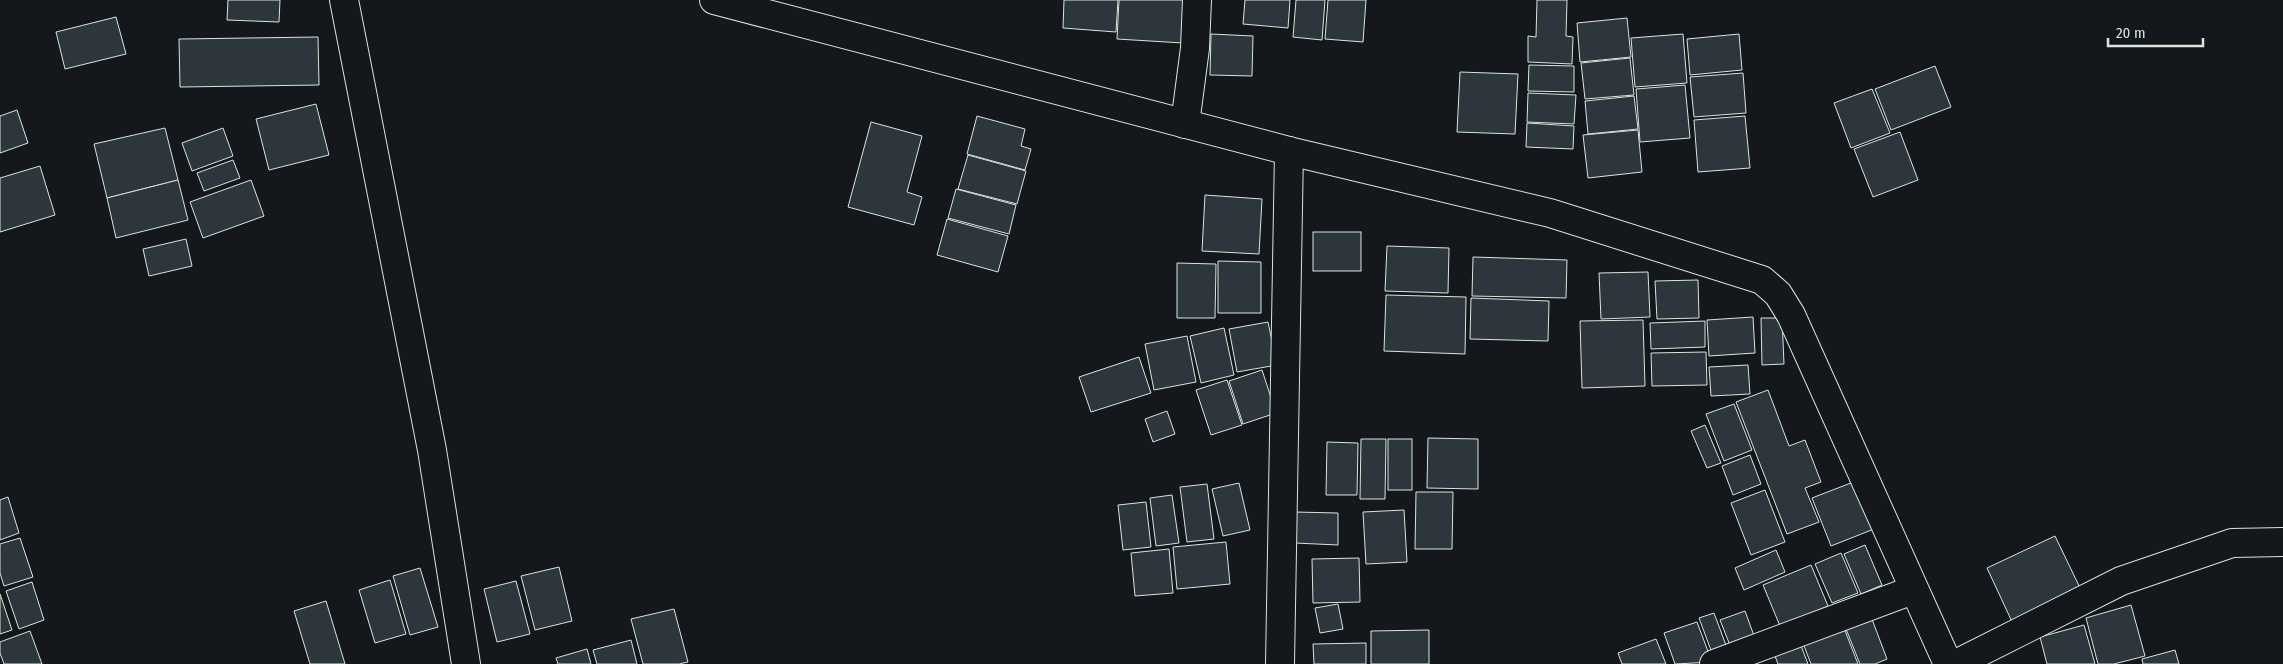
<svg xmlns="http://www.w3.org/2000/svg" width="2283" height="664" font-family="'Fira Sans Condensed',sans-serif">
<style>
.building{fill:#2c363c;stroke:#d8e6dc}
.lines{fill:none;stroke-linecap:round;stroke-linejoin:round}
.minor-casing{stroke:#d8e6dc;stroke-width:30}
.minor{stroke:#14181c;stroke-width:28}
</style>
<rect width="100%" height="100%" fill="#14181c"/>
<g class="building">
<polygon points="228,0 280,0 279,22 227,20"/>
<polygon points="1064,0 1118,0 1116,32 1063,28"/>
<polygon points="1119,0 1185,0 1183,43 1117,39"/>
<polygon points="1245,0 1290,0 1288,28 1243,24"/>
<polygon points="1296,0 1325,0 1322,40 1293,37"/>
<polygon points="1328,0 1366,0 1363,42 1325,39"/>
<polygon points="1537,0 1567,0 1566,36 1573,37 1572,64 1528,62 1528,36 1536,37"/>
<polygon points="116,17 126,54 65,69 56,32"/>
<polygon points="1627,18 1631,57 1580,62 1577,23"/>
<polygon points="1211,34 1253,36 1252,76 1210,75"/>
<polygon points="1683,34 1687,83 1635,87 1631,38"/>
<polygon points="1739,34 1742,70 1690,75 1687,39"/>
<polygon points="318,37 319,85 180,87 179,39"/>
<polygon points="1630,58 1634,95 1585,99 1581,63"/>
<polygon points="1529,65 1574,66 1574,92 1528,91"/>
<polygon points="1935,66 1951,107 1891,130 1875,89"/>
<polygon points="1460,72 1518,74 1515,134 1457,132"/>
<polygon points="1743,73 1746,113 1694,117 1690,77"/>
<polygon points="1685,85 1690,138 1640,142 1636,89"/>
<polygon points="1872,89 1890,133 1851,148 1834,103"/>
<polygon points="1528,93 1576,95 1574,124 1527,122"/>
<polygon points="1634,96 1638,129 1588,134 1585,101"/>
<polygon points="316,104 329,155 269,170 256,119"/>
<polygon points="17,110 28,143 0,153 0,116"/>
<polygon points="977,116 1025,129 1021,146 1031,149 1025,170 967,154"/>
<polygon points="1745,116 1750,168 1698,172 1694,120"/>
<polygon points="871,122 922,136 907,192 922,197 914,225 848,207"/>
<polygon points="1527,123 1574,126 1573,149 1526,147"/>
<polygon points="165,128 178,180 107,198 94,144"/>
<polygon points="223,128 233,156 192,171 182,143"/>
<polygon points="1638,130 1642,172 1588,178 1583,135"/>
<polygon points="1900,132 1918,180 1873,197 1854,149"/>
<polygon points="968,155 1026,171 1017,204 958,189"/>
<polygon points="233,160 240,178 204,191 197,173"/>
<polygon points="40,166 55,215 0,232 0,178"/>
<polygon points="178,180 188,220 116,238 107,198"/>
<polygon points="251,180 264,216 203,238 190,202"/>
<polygon points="956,189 1016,205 1009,234 948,218"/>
<polygon points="1205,195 1262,199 1259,254 1202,251"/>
<polygon points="947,219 1008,236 998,272 937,255"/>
<rect x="1313" y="232" width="48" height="39"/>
<polygon points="186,239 192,266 149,276 143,249"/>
<polygon points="1387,246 1449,248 1448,293 1385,291"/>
<polygon points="1473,257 1567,260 1566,298 1472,296"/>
<polygon points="1218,261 1261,262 1261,313 1218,313"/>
<polygon points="1177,263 1216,264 1215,318 1177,318"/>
<polygon points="1648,272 1650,317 1601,319 1599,273"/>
<polygon points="1698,280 1699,318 1657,319 1655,281"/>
<polygon points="1386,295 1466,297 1465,354 1384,351"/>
<polygon points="1471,298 1549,301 1548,341 1470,339"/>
<polygon points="1753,317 1755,353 1709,356 1707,320"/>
<polygon points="1761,318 1782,318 1784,364 1762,365"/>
<polygon points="1643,320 1645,386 1582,388 1580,321"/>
<polygon points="1705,321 1705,347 1651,349 1650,323"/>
<polygon points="1268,322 1277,365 1237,372 1229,329"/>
<polygon points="1224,328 1234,375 1201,383 1190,336"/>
<polygon points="1187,336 1196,382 1154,390 1145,344"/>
<polygon points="1706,352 1707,385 1652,386 1651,353"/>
<polygon points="1139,357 1151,393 1091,412 1079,377"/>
<polygon points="1748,365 1750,394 1711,396 1709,367"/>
<polygon points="1262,370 1276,413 1243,424 1229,381"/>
<polygon points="1227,380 1242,425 1211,435 1196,390"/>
<polygon points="1768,390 1789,446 1805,440 1821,482 1805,488 1819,522 1787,534 1736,402"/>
<polygon points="1734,404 1752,450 1724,461 1706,414"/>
<polygon points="1167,411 1175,434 1153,442 1145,419"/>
<polygon points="1705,425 1721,463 1707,468 1691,431"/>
<polygon points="1428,438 1478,439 1478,489 1427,488"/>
<polygon points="1361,439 1386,439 1385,499 1360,499"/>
<rect x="1388" y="439" width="24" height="51"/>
<polygon points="1327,442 1358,443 1357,495 1326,495"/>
<polygon points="1750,455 1761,484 1733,495 1722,466"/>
<polygon points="1856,481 1874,529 1831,546 1812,498"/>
<polygon points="1239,483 1250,530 1223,536 1212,489"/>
<polygon points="1207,484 1214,539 1187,542 1180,487"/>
<polygon points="1765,490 1785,542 1751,555 1731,503"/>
<polygon points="1416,492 1453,492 1452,549 1415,549"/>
<polygon points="1172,495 1179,543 1156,546 1150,498"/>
<polygon points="8,497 19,533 0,540 0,500"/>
<polygon points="1146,502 1151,547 1123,550 1118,505"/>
<polygon points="1404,510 1407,562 1366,564 1363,512"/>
<polygon points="1295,512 1338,513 1338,545 1295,543"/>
<polygon points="2055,536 2083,594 2014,626 1987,568"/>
<polygon points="20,538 33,577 4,586 0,573 0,544"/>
<polygon points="1226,542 1230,584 1177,589 1173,547"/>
<polygon points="1865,545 1882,585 1861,594 1844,554"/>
<polygon points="1169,549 1173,593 1135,596 1131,553"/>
<polygon points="1776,550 1785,572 1744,590 1735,568"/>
<polygon points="1841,553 1858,593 1832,603 1815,564"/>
<polygon points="1359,558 1360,602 1313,603 1312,559"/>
<polygon points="1811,565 1828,606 1780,626 1763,585"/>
<polygon points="559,567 572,621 535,630 521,576"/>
<polygon points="420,568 438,627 410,635 393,576"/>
<polygon points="390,580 406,634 375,643 359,590"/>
<polygon points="516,581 530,634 497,642 484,589"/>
<polygon points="32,582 44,620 19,629 6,591"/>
<polygon points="0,594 12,630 0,634"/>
<polygon points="326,601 345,664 310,664 294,611"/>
<polygon points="1338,604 1343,629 1320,633 1315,608"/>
<polygon points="2131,605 2145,656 2114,664 2098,664 2086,618"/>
<polygon points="674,609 688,662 679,664 643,664 631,619"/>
<polygon points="1745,611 1757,644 1733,653 1720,620"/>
<polygon points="1714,613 1730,656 1715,661 1699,618"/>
<polygon points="1870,614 1887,659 1875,664 1860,664 1844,624"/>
<polygon points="1697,622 1712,662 1675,664 1664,633"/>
<polygon points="1842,623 1858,664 1811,664 1801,638"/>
<polygon points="2084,625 2095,664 2047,664 2040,637"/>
<polygon points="1429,630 1429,664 1371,664 1371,631"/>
<polygon points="30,631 42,664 4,664 0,653 0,642"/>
<polygon points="1798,638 1808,664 1778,664 1772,648"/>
<polygon points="1656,639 1666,664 1622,664 1618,653"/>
<polygon points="631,640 637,664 597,664 593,650"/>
<polygon points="1366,643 1366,664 1314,664 1313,644"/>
<polygon points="587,649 591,664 558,664 556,658"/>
<polygon points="2175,650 2179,664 2143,664 2142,659"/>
</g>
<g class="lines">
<defs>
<g id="minor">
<polyline points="344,0 432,450 466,664"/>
<polyline points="714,0 1289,151 1550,213 1762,280 1778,294 1791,315 1948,664"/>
<polyline points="1185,124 1195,48 1197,0"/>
<polyline points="1280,664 1289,151"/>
<polyline points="1714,664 1913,590"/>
<polyline points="1956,664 2121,581 2232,543 2283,542"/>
</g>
</defs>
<use href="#minor" class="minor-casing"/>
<use href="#minor" class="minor"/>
</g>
<path d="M2108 38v8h95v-8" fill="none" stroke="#d8e6dc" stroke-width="2.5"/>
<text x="2116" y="38" font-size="15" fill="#d8e6dc" stroke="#14181c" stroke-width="4" paint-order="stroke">20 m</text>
</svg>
